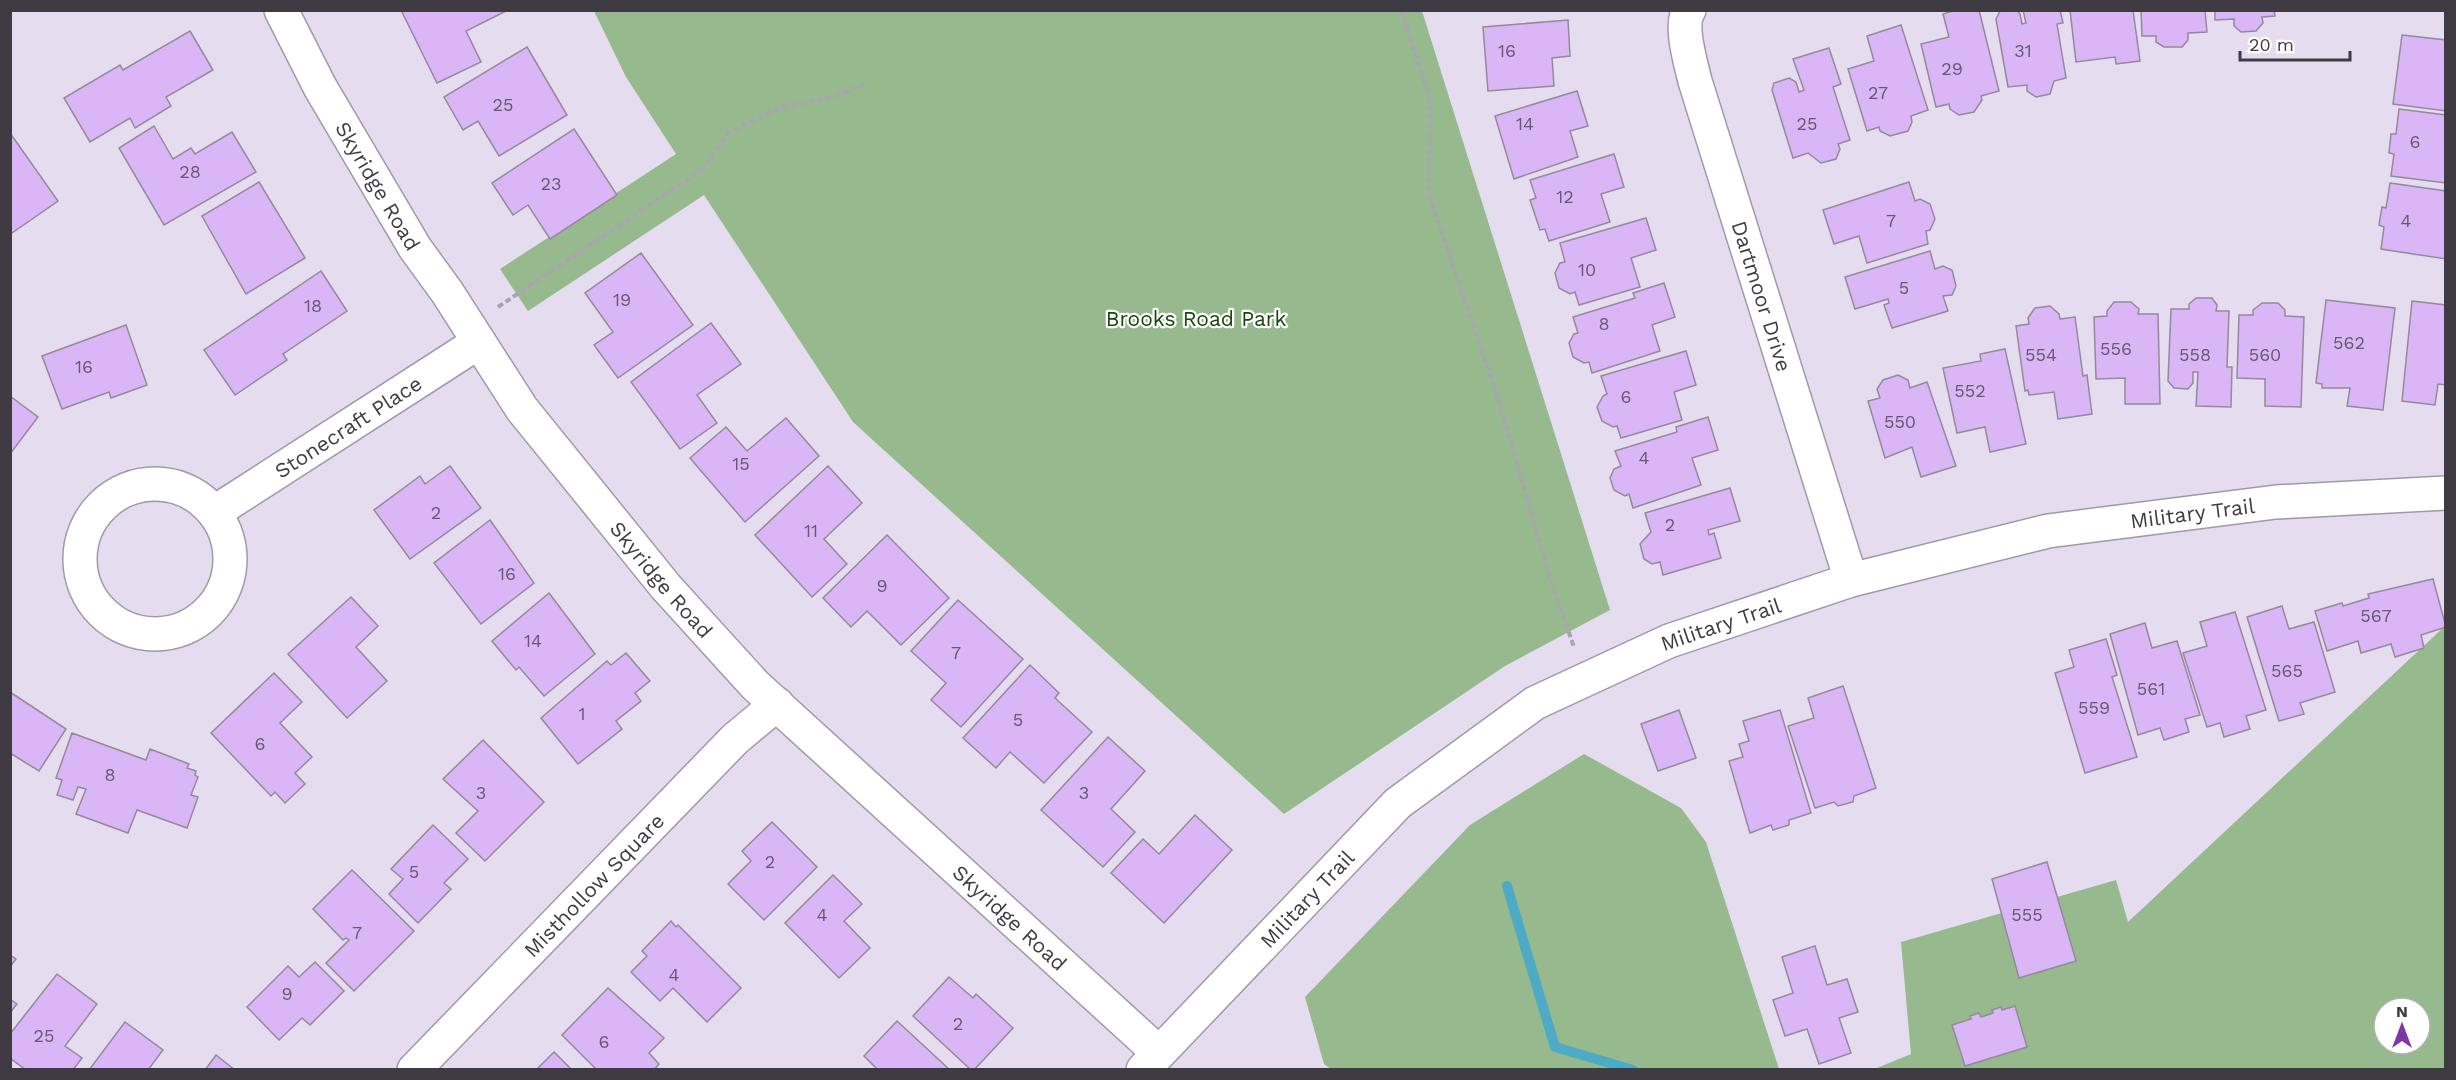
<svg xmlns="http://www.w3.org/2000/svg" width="2456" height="1080" font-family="'Work Sans',sans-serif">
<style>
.green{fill:#96ba8e;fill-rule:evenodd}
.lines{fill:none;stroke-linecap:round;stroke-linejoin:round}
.stream{stroke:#4dabc6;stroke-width:10}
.building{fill:#dab6f7;stroke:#938a9b;stroke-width:1.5}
.minor-casing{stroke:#a198a9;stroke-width:36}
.path{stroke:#aba3b2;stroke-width:4;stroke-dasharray:6 3;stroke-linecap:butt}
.minor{stroke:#fff;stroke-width:33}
.labels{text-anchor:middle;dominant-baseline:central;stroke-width:4.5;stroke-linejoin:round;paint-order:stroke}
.number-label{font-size:18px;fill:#665a6f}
.street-label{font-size:21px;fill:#3f3b42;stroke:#fff}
.park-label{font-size:21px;fill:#18470b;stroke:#fff}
</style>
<rect width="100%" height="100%" fill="#e6dcef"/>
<g class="green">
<polygon points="594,11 1422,11 1610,610 1505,666 1284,814 853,422 704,195 528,311 500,269 676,154 626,77"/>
<path d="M2445,626v443l-573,1 39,-16 -10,-112 215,-62 12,42zM2384,1008h36v36h-36z"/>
<polygon points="1584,754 1681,808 1706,842 1779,1069 1332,1070 1324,1064 1305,997 1470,825"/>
</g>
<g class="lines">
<polyline class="stream" points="1507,886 1555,1047 1633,1070"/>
</g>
<g class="building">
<polygon points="401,10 508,10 466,31 481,62 437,83"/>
<polygon points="1956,10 1979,10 1999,91 1981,96 1982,100 1974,112 1959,115 1950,109 1949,104 1936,107 1921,44 1949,37 1943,14"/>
<polygon points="2017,10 2020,14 2022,24 2026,23 2023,10 2060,10 2063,23 2057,24 2066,78 2054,81 2050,94 2036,97 2027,91 2027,85 2008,87 1996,19 2000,11"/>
<polygon points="2070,10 2133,10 2140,61 2116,64 2115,57 2076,62"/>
<polygon points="2141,10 2205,10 2207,32 2188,33 2188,40 2182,47 2164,47 2156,42 2156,36 2142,36"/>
<polygon points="2215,10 2274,10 2275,16 2262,17 2263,23 2256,31 2241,32 2234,26 2234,19 2215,20"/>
<polygon points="1568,20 1570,56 1552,58 1554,86 1488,91 1483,27"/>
<polygon points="1901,25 1928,110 1911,116 1912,122 1908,131 1890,136 1880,131 1879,127 1867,131 1848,69 1874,61 1867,36"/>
<polygon points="190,31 213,70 166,97 171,106 135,128 130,118 90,142 64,98 120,65 123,70"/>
<polygon points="2402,35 2446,40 2446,111 2393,104"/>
<polygon points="527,47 567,115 499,156 478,121 463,130 444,97"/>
<polygon points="1829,48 1841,84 1833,87 1850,140 1838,144 1840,149 1836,159 1821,163 1808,153 1793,158 1772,90 1774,83 1789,78 1796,82 1799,92 1804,90 1793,59"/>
<polygon points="1577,91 1588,126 1570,131 1578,157 1514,179 1495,116"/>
<polygon points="2399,109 2446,115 2446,183 2391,176 2394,154 2389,153 2391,134 2396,134"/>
<polygon points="154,126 173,159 191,148 195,154 232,132 256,172 164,225 119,148"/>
<polygon points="574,129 617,195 550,239 528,205 513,215 492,183"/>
<polygon points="10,133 58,201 12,233 10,232"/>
<polygon points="1614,154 1624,187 1601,194 1610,222 1549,241 1545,229 1540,230 1530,200 1536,198 1530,180"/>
<polygon points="259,182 305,258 246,294 202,216"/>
<polygon points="1909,182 1915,201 1920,199 1930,204 1935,219 1930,230 1926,231 1928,244 1867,263 1859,236 1834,244 1823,210"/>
<polygon points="2390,183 2446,191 2446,259 2381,249 2384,227 2379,225 2382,207 2386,208"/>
<polygon points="1646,218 1656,250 1631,258 1640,287 1579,305 1575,292 1570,294 1559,288 1555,273 1560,263 1565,262 1560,243"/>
<polygon points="1930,251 1935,269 1943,266 1952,270 1956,286 1952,295 1943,296 1948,311 1892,328 1884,305 1889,303 1888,299 1855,309 1845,277"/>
<polygon points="641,253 693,325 618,378 594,345 613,332 585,293"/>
<polygon points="321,271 347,311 283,354 287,360 235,395 204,350"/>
<polygon points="1664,283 1675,317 1652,325 1660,351 1592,373 1589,362 1584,363 1573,357 1569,343 1574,334 1578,333 1573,317 1635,298 1633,293"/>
<polygon points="2196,298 2212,298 2217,305 2216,311 2229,311 2227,367 2232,367 2231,407 2196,406 2198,372 2193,372 2193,383 2188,389 2174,388 2168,381 2171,309 2189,309 2189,304"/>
<polygon points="2326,300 2395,308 2383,410 2347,406 2350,388 2322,388 2322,384 2316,383"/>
<polygon points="2412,301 2446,305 2446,385 2438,384 2435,405 2402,401"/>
<polygon points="2114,302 2131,302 2139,309 2138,314 2158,314 2160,404 2125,404 2125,378 2096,379 2094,317 2107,316 2107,311"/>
<polygon points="2262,303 2278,303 2285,310 2285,316 2304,317 2301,407 2265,406 2265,379 2237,378 2239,315 2253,315 2253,310"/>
<polygon points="2050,306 2059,314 2060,319 2075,317 2083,376 2087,375 2092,414 2058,419 2054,392 2029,395 2028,390 2025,391 2016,326 2029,324 2028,318 2035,308"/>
<polygon points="711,323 741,364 697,395 717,423 680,449 631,382"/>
<polygon points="126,325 147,385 111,398 109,392 62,409 42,356"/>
<polygon points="2005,349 2026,444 1990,452 1985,427 1957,433 1943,368 1981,361 1980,354"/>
<polygon points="1686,351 1696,385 1674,392 1682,420 1621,438 1617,426 1613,427 1602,421 1597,407 1603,396 1607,394 1601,376"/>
<polygon points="1898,375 1908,380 1910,388 1927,382 1956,466 1921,477 1912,447 1885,458 1868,401 1880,398 1877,389 1883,380"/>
<polygon points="10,396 38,417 10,454"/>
<polygon points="1708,417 1718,450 1692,458 1701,485 1633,508 1629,494 1625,496 1614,490 1610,478 1614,469 1621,466 1615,451 1677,432 1676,427"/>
<polygon points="786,418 819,456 745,522 690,458 726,427 747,451"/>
<polygon points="450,466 481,508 410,559 374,510 420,476 425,484"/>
<polygon points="828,466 862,503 824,539 847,564 812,597 755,535"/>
<polygon points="1730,488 1740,521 1708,530 1709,535 1714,533 1721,558 1663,575 1660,562 1652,564 1644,559 1640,544 1651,532 1645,513"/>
<polygon points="490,520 534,583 481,624 434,563"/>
<polygon points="887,535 949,598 901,645 867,611 851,627 823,598"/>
<polygon points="2433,579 2446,627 2421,635 2424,648 2395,657 2391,644 2361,653 2358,641 2327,651 2315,611 2342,603 2343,606 2369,598 2368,594"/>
<polygon points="549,593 595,654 544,696 519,667 516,670 492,641"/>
<polygon points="351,597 378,626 356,647 387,681 347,718 288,654"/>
<polygon points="958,600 1023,659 961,727 931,700 946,683 911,651"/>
<polygon points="2282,606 2289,629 2314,622 2335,692 2300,703 2304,714 2279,721 2247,617"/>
<polygon points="2235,612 2266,710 2246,716 2250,729 2224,737 2220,723 2207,727 2183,653 2207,646 2200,622"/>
<polygon points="2145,623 2152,648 2177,641 2200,715 2185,719 2189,732 2164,740 2160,728 2138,735 2110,634"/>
<polygon points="2106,639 2117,675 2112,677 2137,757 2085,773 2055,673 2074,667 2069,650"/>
<polygon points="626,653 650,681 635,693 641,701 616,721 622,729 578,764 541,718 607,661 611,665"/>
<polygon points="1030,665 1059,693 1055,698 1092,732 1044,783 1010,752 996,768 963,738"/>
<polygon points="274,673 302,702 280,723 312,757 295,773 305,784 285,803 275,792 271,796 211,733"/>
<polygon points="1843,686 1876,788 1854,796 1853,802 1838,806 1834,802 1815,808 1788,726 1814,718 1808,698"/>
<polygon points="10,692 66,729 39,771 10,753"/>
<polygon points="1679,710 1696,758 1658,771 1641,724"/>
<polygon points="1780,710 1811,813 1789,820 1789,825 1773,830 1771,825 1750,833 1729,761 1743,757 1739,744 1749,741 1743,721"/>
<polygon points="72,733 146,760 150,749 189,764 187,768 196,771 195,775 198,777 191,795 198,797 187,828 137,810 128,833 76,814 86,789 78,787 73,800 57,795 62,780 56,778"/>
<polygon points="1108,737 1145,771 1111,809 1135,832 1103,867 1041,810"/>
<polygon points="483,740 544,802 485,861 456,833 478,811 443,779"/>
<polygon points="1195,815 1232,850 1164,923 1111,873 1143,839 1159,854"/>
<polygon points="772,822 817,867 764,920 728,884 751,861 742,851"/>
<polygon points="433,825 468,859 444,883 451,889 418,923 389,894 403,879 391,869"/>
<polygon points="2047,862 2076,961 2019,978 1992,879"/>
<polygon points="352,870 414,931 354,991 326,963 349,940 346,938 343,940 313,909"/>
<polygon points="833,875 862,904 844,921 870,948 839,978 785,923"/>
<polygon points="671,921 676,927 678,925 741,988 707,1022 673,988 660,1001 631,972 647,956 642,951"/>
<polygon points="1815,946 1827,985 1847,979 1858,1012 1839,1018 1851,1053 1819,1064 1807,1029 1785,1036 1773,1000 1793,993 1782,957"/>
<polygon points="10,955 16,959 10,967"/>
<polygon points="315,962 344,991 310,1025 302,1018 279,1040 247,1007 288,966 299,977"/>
<polygon points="57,974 97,1004 65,1046 82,1058 73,1070 26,1070 10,1058 10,1034"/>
<polygon points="949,977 973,998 976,994 1013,1028 974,1070 971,1070 913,1016"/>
<polygon points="608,988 664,1038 649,1053 659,1064 654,1070 597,1070 562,1035"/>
<polygon points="10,999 17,1004 10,1013"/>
<polygon points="2015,1006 2027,1047 1965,1066 1952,1025 1971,1019 1970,1016 1979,1013 1981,1017 1993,1013 1992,1010 2001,1007 2002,1010"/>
<polygon points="897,1021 950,1070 878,1070 864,1056"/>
<polygon points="125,1022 163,1050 148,1070 89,1070"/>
<polygon points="554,1052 572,1070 536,1070"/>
<polygon points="216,1055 235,1070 205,1070"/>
</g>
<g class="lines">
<defs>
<g id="minor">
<path id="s1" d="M281,10l39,77 95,161 32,44 75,117 144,178 89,98 404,368"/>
<path id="s2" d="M1689,10c-10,15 2,54 6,71l156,499"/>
<circle cx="155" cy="559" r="75"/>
<path id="s3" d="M215,512l264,-170"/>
<path id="s4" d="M414,1070l321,-331 42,-35"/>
<path id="s5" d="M1143,1070l255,-267 137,-100 134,-62 182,-61 197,-49 228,-29 170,-9"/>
</g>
</defs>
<use href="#minor" class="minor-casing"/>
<g class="path">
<polyline points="1401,10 1430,100 1429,195 1498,398 1551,582 1574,647"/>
<polyline points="498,307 704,168 729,132 783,107 833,97 865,84"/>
</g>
<use href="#minor" class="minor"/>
</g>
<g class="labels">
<g class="number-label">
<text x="1507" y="50">16</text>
<text x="2023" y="50">31</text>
<text x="1952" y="68">29</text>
<text x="1878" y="92">27</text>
<text x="503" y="104">25</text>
<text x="1525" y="123">14</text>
<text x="1807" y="123">25</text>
<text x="2415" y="141">6</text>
<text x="190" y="171">28</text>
<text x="551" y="183">23</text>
<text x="1565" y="196">12</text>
<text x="1891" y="220">7</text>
<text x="2406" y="220">4</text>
<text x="1587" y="269">10</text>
<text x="1904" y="287">5</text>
<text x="622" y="299">19</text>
<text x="313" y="305">18</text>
<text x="1604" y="323">8</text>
<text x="2349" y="342">562</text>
<text x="2116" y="348">556</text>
<text x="2041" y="354">554</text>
<text x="2195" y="354">558</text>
<text x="2265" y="354">560</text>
<text x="84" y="366">16</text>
<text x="1970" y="390">552</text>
<text x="1626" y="396">6</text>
<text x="1900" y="421">550</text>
<text x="1644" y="457">4</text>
<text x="741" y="463">15</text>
<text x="436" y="512">2</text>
<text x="1670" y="524">2</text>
<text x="811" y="530">11</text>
<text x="507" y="573">16</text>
<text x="882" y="585">9</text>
<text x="2376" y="615">567</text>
<text x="533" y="640">14</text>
<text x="956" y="652">7</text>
<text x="2287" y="670">565</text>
<text x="2151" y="688">561</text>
<text x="2094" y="707">559</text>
<text x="582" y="713">1</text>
<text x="1018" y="719">5</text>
<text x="260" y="743">6</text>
<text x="110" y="774">8</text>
<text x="481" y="792">3</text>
<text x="1084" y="792">3</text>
<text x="770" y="861">2</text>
<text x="414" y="871">5</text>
<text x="822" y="914">4</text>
<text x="2027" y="914">555</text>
<text x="357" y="932">7</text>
<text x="674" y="974">4</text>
<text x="287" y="993">9</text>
<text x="958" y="1023">2</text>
<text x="44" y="1035">25</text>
<text x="604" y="1041">6</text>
</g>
<g class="street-label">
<text stroke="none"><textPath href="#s1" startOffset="201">Skyridge Road</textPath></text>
<text stroke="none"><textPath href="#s2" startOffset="298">Dartmoor Drive</textPath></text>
<text stroke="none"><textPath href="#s3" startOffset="158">Stonecraft Place</textPath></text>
<text stroke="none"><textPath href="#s5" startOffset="1227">Military Trail</textPath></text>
<text stroke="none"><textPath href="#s1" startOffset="687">Skyridge Road</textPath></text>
<text stroke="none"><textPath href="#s5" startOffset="741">Military Trail</textPath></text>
<text stroke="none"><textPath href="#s4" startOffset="258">Misthollow Square</textPath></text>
<text stroke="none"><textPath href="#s5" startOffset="237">Military Trail</textPath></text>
<text stroke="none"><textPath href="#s1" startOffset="1173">Skyridge Road</textPath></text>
</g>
<g class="park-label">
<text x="1196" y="318">Brooks Road Park</text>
</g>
</g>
<rect width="2456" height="1080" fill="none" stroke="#3f3b42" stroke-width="24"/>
<g transform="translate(2402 1026)"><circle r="28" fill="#ffffff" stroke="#b2b1b3" stroke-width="1.5"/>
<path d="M0-4.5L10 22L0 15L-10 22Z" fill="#7f35a7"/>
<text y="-9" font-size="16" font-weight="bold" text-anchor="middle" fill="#3f3b42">N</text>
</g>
<path d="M2240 51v9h110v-9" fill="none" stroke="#3f3b42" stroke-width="3"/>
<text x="2249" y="51" font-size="18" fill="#3f3b42" stroke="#ffffff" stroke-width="4.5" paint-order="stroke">20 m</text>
</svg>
